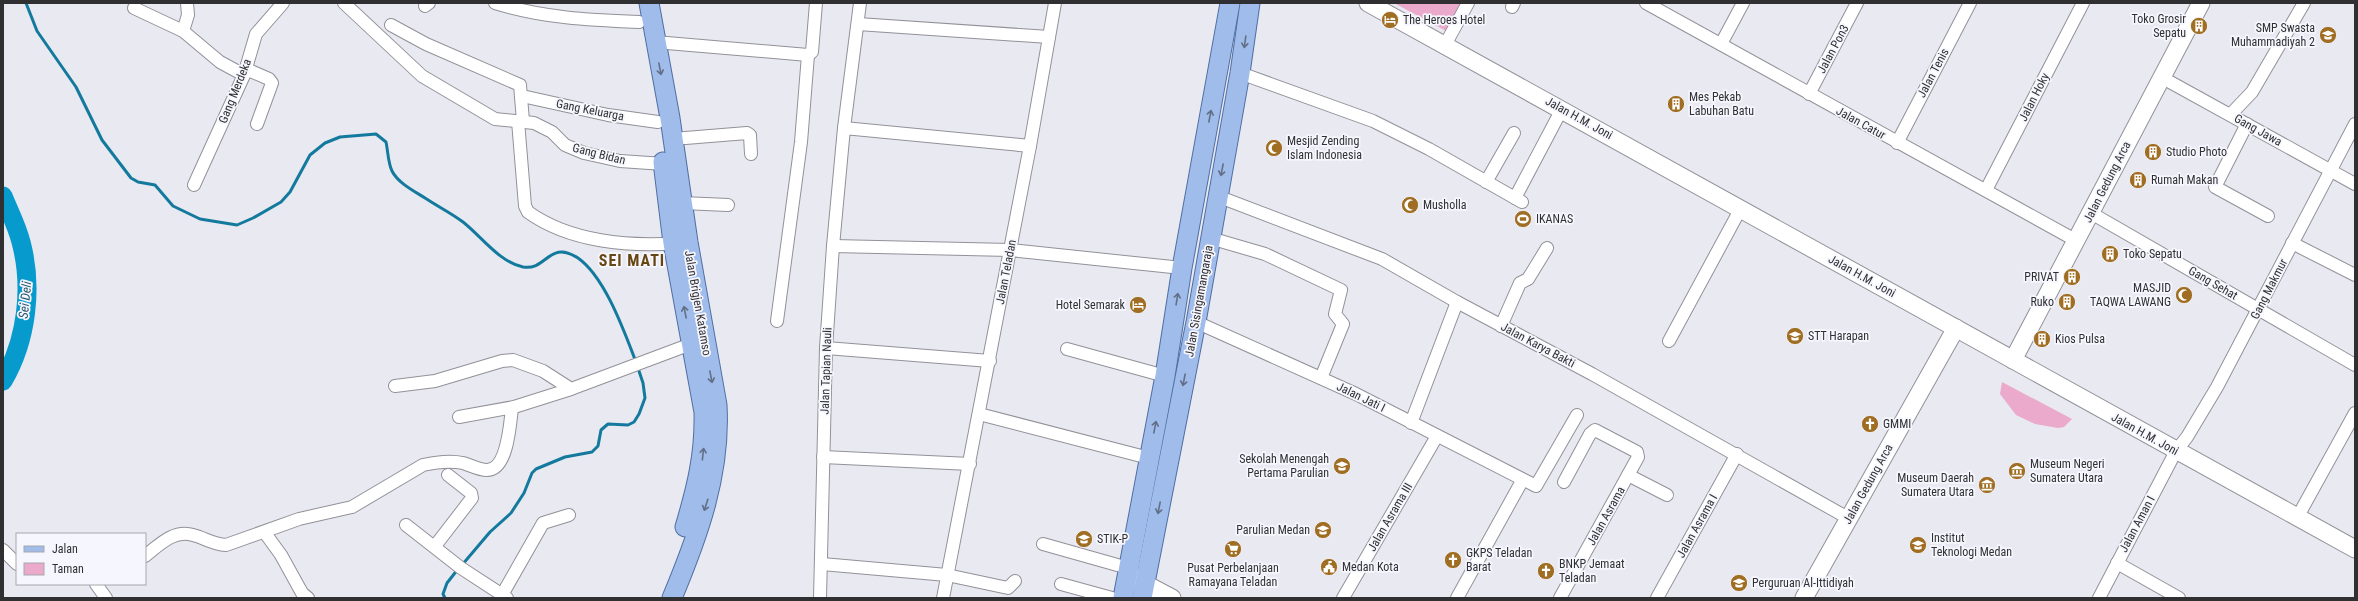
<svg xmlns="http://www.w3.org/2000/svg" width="2358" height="601" font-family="'Roboto Condensed',sans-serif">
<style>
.green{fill:#eba9cc}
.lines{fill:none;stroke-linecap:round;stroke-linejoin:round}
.stream{stroke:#137a9e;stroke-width:3}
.river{stroke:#079acc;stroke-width:19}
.street-casing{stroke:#929199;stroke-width:14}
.secondary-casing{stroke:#929199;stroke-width:19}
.primary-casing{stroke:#4f6ea2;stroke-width:21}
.street{stroke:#fff;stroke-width:12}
.secondary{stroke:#fff;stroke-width:17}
.primary{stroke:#9fbceb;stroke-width:19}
.oneway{stroke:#626f86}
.labels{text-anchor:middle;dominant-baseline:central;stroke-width:3.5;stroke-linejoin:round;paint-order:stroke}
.poi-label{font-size:12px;fill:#303033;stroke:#f6f6fe;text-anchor:start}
.street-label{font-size:12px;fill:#303033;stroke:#f6f6fe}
.water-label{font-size:13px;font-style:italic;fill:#25556b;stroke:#f6f6fe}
.district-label{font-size:16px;font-weight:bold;letter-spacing:1px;fill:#684612;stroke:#f6f6fe}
</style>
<rect width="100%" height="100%" fill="#e9e9f1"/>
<g class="green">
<polygon points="1394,3 1461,3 1446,31"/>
<polygon points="2002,382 2072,419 2064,427 2058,428 2035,424 2016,415 2000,394"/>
</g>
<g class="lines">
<g class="stream">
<path d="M26,3l11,28 39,56 26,53 29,38 7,4 17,3 18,21 27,13 37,6 16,-7 28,-16 9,-10 20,-37 15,-12 15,-6 36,-3 10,8c2,9 2,21 6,29 6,12 22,20 33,27 12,8 26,15 38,24 18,14 36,40 60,45 24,4 26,-28 55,-9 27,19 46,73 58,104"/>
<polyline points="462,565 490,532 511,513 524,493 532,473 536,469 565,457 592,452 598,446 601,430 608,424 628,425 634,422 639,414 645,398 643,383 638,368"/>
<polyline points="445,598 443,594 447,583 458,569"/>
</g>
<path class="river" d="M3,196c6,15 14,30 18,46 12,45 6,98 -18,139"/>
<defs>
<g id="street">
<polyline points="344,3 422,76 495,119 534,123 552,132 565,145 584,153 620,161 664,164"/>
<path d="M495,3c48,15 94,17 144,19"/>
<polyline points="1646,3 2077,241"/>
<polyline points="425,6 429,3"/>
<polyline points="1512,7 1514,3"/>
<polyline points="134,8 183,31 220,62 244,75"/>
<polyline points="858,24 1049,37"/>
<polyline points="391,25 426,44 520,85 523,121"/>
<polyline points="183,31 188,15 187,3"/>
<polyline points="655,42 808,55 812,52 816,3"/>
<polyline points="1721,44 1743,3"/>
<polyline points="1445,45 1468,3"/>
<polyline points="246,69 269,79 272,83 257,124"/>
<polyline points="1240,73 1373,121 1429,149 1522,202"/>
<polyline points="2161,77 2355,184"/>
<polyline points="1809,94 1857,3"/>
<polyline points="522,96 608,115 658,122"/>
<polyline points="2231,114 2252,92 2304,3"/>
<path d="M518,121l7,85 3,6c42,30 101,35 151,31"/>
<polyline points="2247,124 2215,187 2268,216"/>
<polyline points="844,128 860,3"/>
<polyline points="673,139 747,133 750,135 751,154"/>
<polyline points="1897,143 1970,3"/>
<polyline points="1486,182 1514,133"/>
<polyline points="194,185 244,75 256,34 283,3"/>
<polyline points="1986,190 2083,3"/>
<polyline points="1217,196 1382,259 1457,302 1592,374 1848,518"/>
<polyline points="1515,198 1562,109"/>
<polyline points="682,203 728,205"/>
<polyline points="2091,213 2355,365"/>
<polyline points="1210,238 1265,254 1341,290 1335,314 1343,324 1321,378"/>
<polyline points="2292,243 2355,275"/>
<polyline points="833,246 1010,250 1182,268"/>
<polyline points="777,321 801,142 808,55"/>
<polyline points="1196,322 1356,394 1536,486 1577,415"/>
<polyline points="1501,326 1520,283 1528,279 1547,248"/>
<polyline points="1669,341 1741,208"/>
<polyline points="826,348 990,361"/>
<polyline points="1067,349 1165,376"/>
<polyline points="395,386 435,381 502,361 513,360 543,371 571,389"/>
<polyline points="979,414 1149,458"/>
<polyline points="459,417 514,407 571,389 691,344"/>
<polyline points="1411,423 1457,302"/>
<polyline points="823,457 970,464"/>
<polyline points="1628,475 1667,495"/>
<polyline points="2297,518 2355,413"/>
<polyline points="406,525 461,568 507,598"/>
<polyline points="265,533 281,555 302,593 308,598"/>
<polyline points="1043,544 1128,568"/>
<polyline points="435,546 472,498 471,493 448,475"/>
<polyline points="3,550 17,564"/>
<path d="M145,556c14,-11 29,-27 48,-21 12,3 19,9 33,10l73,-26 53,-12 71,-42c13,-3 26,-5 40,-2 7,2 16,7 24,7 21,0 23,-47 25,-62"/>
<polyline points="2117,563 2179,598"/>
<polyline points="822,564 947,575 1008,588 1015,581"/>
<polyline points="96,584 106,598"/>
<polyline points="1061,584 1112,598"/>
<polyline points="502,595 543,523 569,515"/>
<polyline points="820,598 826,348 833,246 844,128 1030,146"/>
<polyline points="943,598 1030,146 1055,3"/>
<polyline points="1343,598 1437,436"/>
<polyline points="1457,598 1522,481"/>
<polyline points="1560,598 1638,457 1637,452 1595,430 1590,434 1564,482"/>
<polyline points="1657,598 1737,454"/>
<polyline points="2099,598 2176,451 2187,437 2217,387 2355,124"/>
</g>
<g id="secondary">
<polyline points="1368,3 2355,549"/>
<polyline points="2013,360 2201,3"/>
<polyline points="1134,578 1172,598"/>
<polyline points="1804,598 1956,328"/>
</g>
<g id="primary">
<path d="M649,3l21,115 18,124 29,163c4,68 -19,131 -45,193"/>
<path d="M663,162l10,81 31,169c1,42 -7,75 -19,115"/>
<polyline points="1123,598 1165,376 1182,268 1230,3"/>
<polyline points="1142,598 1196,322 1240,73 1250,3"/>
</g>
</defs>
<use href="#street" class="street-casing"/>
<use href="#secondary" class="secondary-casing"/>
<use href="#primary" class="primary-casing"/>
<use href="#street" class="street"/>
<use href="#secondary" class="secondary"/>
<use href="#primary" class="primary"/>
</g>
<defs><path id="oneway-shaft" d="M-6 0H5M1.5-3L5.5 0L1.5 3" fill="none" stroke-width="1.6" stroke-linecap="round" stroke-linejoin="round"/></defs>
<g class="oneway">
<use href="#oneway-shaft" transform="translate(1245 42) rotate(98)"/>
<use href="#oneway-shaft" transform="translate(660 69) rotate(79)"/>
<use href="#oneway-shaft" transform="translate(1210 116) rotate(-79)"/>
<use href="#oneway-shaft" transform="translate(1222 170) rotate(101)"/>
<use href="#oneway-shaft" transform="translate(1177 299) rotate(-81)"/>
<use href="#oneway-shaft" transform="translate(685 312) rotate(-101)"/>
<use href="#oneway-shaft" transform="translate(711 377) rotate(79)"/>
<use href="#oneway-shaft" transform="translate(1184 380) rotate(101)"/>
<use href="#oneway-shaft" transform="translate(1155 427) rotate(-79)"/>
<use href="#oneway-shaft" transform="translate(703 454) rotate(-84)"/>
<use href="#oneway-shaft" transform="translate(706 505) rotate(108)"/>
<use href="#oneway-shaft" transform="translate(1159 508) rotate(101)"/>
</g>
<defs>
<symbol id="hotel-disc" viewBox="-11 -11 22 22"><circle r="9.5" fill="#a06e23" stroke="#f6f6fe"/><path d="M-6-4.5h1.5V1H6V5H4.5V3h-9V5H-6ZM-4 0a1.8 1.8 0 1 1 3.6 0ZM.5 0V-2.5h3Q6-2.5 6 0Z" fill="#fff"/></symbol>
<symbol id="building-disc" viewBox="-11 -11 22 22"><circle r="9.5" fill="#a06e23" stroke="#f6f6fe"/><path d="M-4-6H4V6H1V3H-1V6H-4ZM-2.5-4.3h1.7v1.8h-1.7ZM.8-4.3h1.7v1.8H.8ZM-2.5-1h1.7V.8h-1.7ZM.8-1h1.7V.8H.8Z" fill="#fff"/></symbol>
<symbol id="school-disc" viewBox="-11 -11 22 22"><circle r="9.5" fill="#a06e23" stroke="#f6f6fe"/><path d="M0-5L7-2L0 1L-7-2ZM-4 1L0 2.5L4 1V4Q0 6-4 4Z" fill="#fff"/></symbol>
<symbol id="mosque-disc" viewBox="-11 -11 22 22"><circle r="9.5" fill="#a06e23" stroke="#f6f6fe"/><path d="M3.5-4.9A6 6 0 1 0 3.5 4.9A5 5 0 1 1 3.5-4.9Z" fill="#fff"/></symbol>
<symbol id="stadium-disc" viewBox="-11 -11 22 22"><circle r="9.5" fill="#a06e23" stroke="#f6f6fe"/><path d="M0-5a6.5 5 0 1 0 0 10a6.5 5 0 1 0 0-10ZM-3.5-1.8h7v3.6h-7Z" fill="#fff"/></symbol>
<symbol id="university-disc" viewBox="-11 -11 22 22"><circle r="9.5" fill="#a06e23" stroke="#f6f6fe"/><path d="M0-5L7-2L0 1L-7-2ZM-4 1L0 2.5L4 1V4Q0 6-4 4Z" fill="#fff"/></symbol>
<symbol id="church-disc" viewBox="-11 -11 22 22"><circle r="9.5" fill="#a06e23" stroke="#f6f6fe"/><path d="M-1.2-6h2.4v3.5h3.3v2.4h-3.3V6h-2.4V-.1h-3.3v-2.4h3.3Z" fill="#fff"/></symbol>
<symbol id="museum-disc" viewBox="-11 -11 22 22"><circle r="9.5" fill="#a06e23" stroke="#f6f6fe"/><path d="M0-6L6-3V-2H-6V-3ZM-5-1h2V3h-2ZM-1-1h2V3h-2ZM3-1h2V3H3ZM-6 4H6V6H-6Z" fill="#fff"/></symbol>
<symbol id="supermarket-disc" viewBox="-11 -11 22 22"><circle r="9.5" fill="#a06e23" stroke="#f6f6fe"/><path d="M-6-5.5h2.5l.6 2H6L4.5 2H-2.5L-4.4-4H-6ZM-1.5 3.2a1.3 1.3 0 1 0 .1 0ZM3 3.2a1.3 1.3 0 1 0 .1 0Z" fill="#fff"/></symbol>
<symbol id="civic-disc" viewBox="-11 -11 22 22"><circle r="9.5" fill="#a06e23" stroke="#f6f6fe"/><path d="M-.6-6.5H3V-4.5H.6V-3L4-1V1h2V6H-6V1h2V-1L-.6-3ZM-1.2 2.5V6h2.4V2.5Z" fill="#fff"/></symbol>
</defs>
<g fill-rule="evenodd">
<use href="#hotel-disc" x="1380" y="10" width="20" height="20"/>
<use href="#building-disc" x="2189" y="16" width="20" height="20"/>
<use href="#school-disc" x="2318" y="25" width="20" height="20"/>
<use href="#building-disc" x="1666" y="94" width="20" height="20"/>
<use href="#mosque-disc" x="1264" y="138" width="20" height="20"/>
<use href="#building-disc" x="2143" y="142" width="20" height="20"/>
<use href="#building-disc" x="2128" y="170" width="20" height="20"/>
<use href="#mosque-disc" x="1400" y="195" width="20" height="20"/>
<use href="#stadium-disc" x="1513" y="209" width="20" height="20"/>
<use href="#building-disc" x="2100" y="244" width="20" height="20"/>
<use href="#building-disc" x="2062" y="267" width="20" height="20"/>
<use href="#mosque-disc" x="2174" y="285" width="20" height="20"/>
<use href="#building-disc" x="2057" y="292" width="20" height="20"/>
<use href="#hotel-disc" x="1128" y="295" width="20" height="20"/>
<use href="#university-disc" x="1785" y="326" width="20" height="20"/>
<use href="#building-disc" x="2032" y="329" width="20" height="20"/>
<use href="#church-disc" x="1860" y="414" width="20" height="20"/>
<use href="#school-disc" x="1332" y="456" width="20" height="20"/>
<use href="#museum-disc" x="2007" y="461" width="20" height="20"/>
<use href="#museum-disc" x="1977" y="475" width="20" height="20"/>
<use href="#school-disc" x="1313" y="520" width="20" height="20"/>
<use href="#university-disc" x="1074" y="529" width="20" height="20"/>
<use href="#university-disc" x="1908" y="535" width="20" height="20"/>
<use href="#supermarket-disc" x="1223" y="539" width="20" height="20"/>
<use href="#church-disc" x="1443" y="550" width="20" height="20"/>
<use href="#civic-disc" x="1319" y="557" width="20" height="20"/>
<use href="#church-disc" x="1536" y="561" width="20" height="20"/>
<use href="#school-disc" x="1729" y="573" width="20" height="20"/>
</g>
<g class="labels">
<g class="poi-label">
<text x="2186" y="19" text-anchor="end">Toko Grosir<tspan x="2186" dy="14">Sepatu</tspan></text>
<text x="1403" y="20">The Heroes Hotel</text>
<text x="2315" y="28" text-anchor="end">SMP Swasta<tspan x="2315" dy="14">Muhammadiyah 2</tspan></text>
<text x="1689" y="97">Mes Pekab<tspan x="1689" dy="14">Labuhan Batu</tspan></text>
<text x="1287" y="141">Mesjid Zending<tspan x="1287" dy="14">Islam Indonesia</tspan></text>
<text x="2166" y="152">Studio Photo</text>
<text x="2151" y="180">Rumah Makan</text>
<text x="1423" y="205">Musholla</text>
<text x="1536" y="219">IKANAS</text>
<text x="2123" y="254">Toko Sepatu</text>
<text x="2059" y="277" text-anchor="end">PRIVAT</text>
<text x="2171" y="288" text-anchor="end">MASJID<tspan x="2171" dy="14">TAQWA LAWANG</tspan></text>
<text x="2054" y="302" text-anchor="end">Ruko</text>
<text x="1125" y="305" text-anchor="end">Hotel Semarak</text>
<text x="1808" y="336">STT Harapan</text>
<text x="2055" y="339">Kios Pulsa</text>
<text x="1883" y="424">GMMI</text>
<text x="1329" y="459" text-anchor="end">Sekolah Menengah<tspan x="1329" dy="14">Pertama Parulian</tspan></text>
<text x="2030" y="464">Museum Negeri<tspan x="2030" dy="14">Sumatera Utara</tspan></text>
<text x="1974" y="478" text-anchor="end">Museum Daerah<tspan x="1974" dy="14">Sumatera Utara</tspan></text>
<text x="1310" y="530" text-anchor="end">Parulian Medan</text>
<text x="1931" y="538">Institut<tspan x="1931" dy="14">Teknologi Medan</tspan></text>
<text x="1097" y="539">STIK-P</text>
<text x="1466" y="553">GKPS Teladan<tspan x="1466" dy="14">Barat</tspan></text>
<text x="1559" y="564">BNKP Jemaat<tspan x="1559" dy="14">Teladan</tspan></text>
<text x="1342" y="567">Medan Kota</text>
<text x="1233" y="568" text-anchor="middle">Pusat Perbelanjaan<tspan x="1233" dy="14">Ramayana Teladan</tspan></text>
<text x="1752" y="583">Perguruan Al-Ittidiyah</text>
</g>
<g class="street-label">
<text transform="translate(1833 49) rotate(-62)">Jalan Pon3</text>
<text transform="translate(1933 73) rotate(-62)">Jalan Tenis</text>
<text transform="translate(235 91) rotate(-68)">Gang Merdeka</text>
<text transform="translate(2034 97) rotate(-63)">Jalan Hoky</text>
<text transform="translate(590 110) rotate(11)">Gang Keluarga</text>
<text transform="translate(1579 118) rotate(29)">Jalan H.M. Joni</text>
<text transform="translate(1861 123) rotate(29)">Jalan Catur</text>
<text transform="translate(2258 130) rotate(29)">Gang Jawa</text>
<text transform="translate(599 154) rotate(14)">Gang Bidan</text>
<text transform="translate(2107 182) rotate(-63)">Jalan Gedung Arca</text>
<text transform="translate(1006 272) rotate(-79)">Jalan Teladan</text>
<text transform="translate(1862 276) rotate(29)">Jalan H.M. Joni</text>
<text transform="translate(2213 283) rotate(30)">Gang Sehat</text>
<text transform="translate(2269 289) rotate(-63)">Gang Makmur</text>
<text transform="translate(1199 301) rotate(-80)">Jalan Sisingamangaraja</text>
<text transform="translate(698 303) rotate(80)">Jalan Brigjen Katamso</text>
<text transform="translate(1538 345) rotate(28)">Jalan Karya Bakti</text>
<text transform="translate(826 371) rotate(-88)">Jalan Tapian Nauli</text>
<text transform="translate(1361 397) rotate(26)">Jalan Jati I</text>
<text transform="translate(2145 434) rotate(29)">Jalan H.M. Joni</text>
<text transform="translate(1868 484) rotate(-61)">Jalan Gedung Arca</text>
<text transform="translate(1606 516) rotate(-61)">Jalan Asrama</text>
<text transform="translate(1390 517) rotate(-60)">Jalan Asrama III</text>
<text transform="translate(2137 524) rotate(-62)">Jalan Aman I</text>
<text transform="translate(1697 526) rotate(-61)">Jalan Asrama I</text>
</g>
<g class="water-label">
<text transform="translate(25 300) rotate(-84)">Sei Deli</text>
</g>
<g class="district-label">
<text x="632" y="260">SEI MATI</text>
</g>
</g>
<rect width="2358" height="601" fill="none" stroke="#303033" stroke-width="8"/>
<rect x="16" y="533" width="130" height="52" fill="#f6f6fe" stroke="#a7a7ad"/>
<rect x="24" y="546" width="20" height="6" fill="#9fbceb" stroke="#a7a7ad"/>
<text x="52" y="553" font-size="12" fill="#303033">Jalan</text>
<rect x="24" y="563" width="20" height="12" fill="#eba9cc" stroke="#a7a7ad"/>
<text x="52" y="573" font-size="12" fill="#303033">Taman</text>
</svg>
